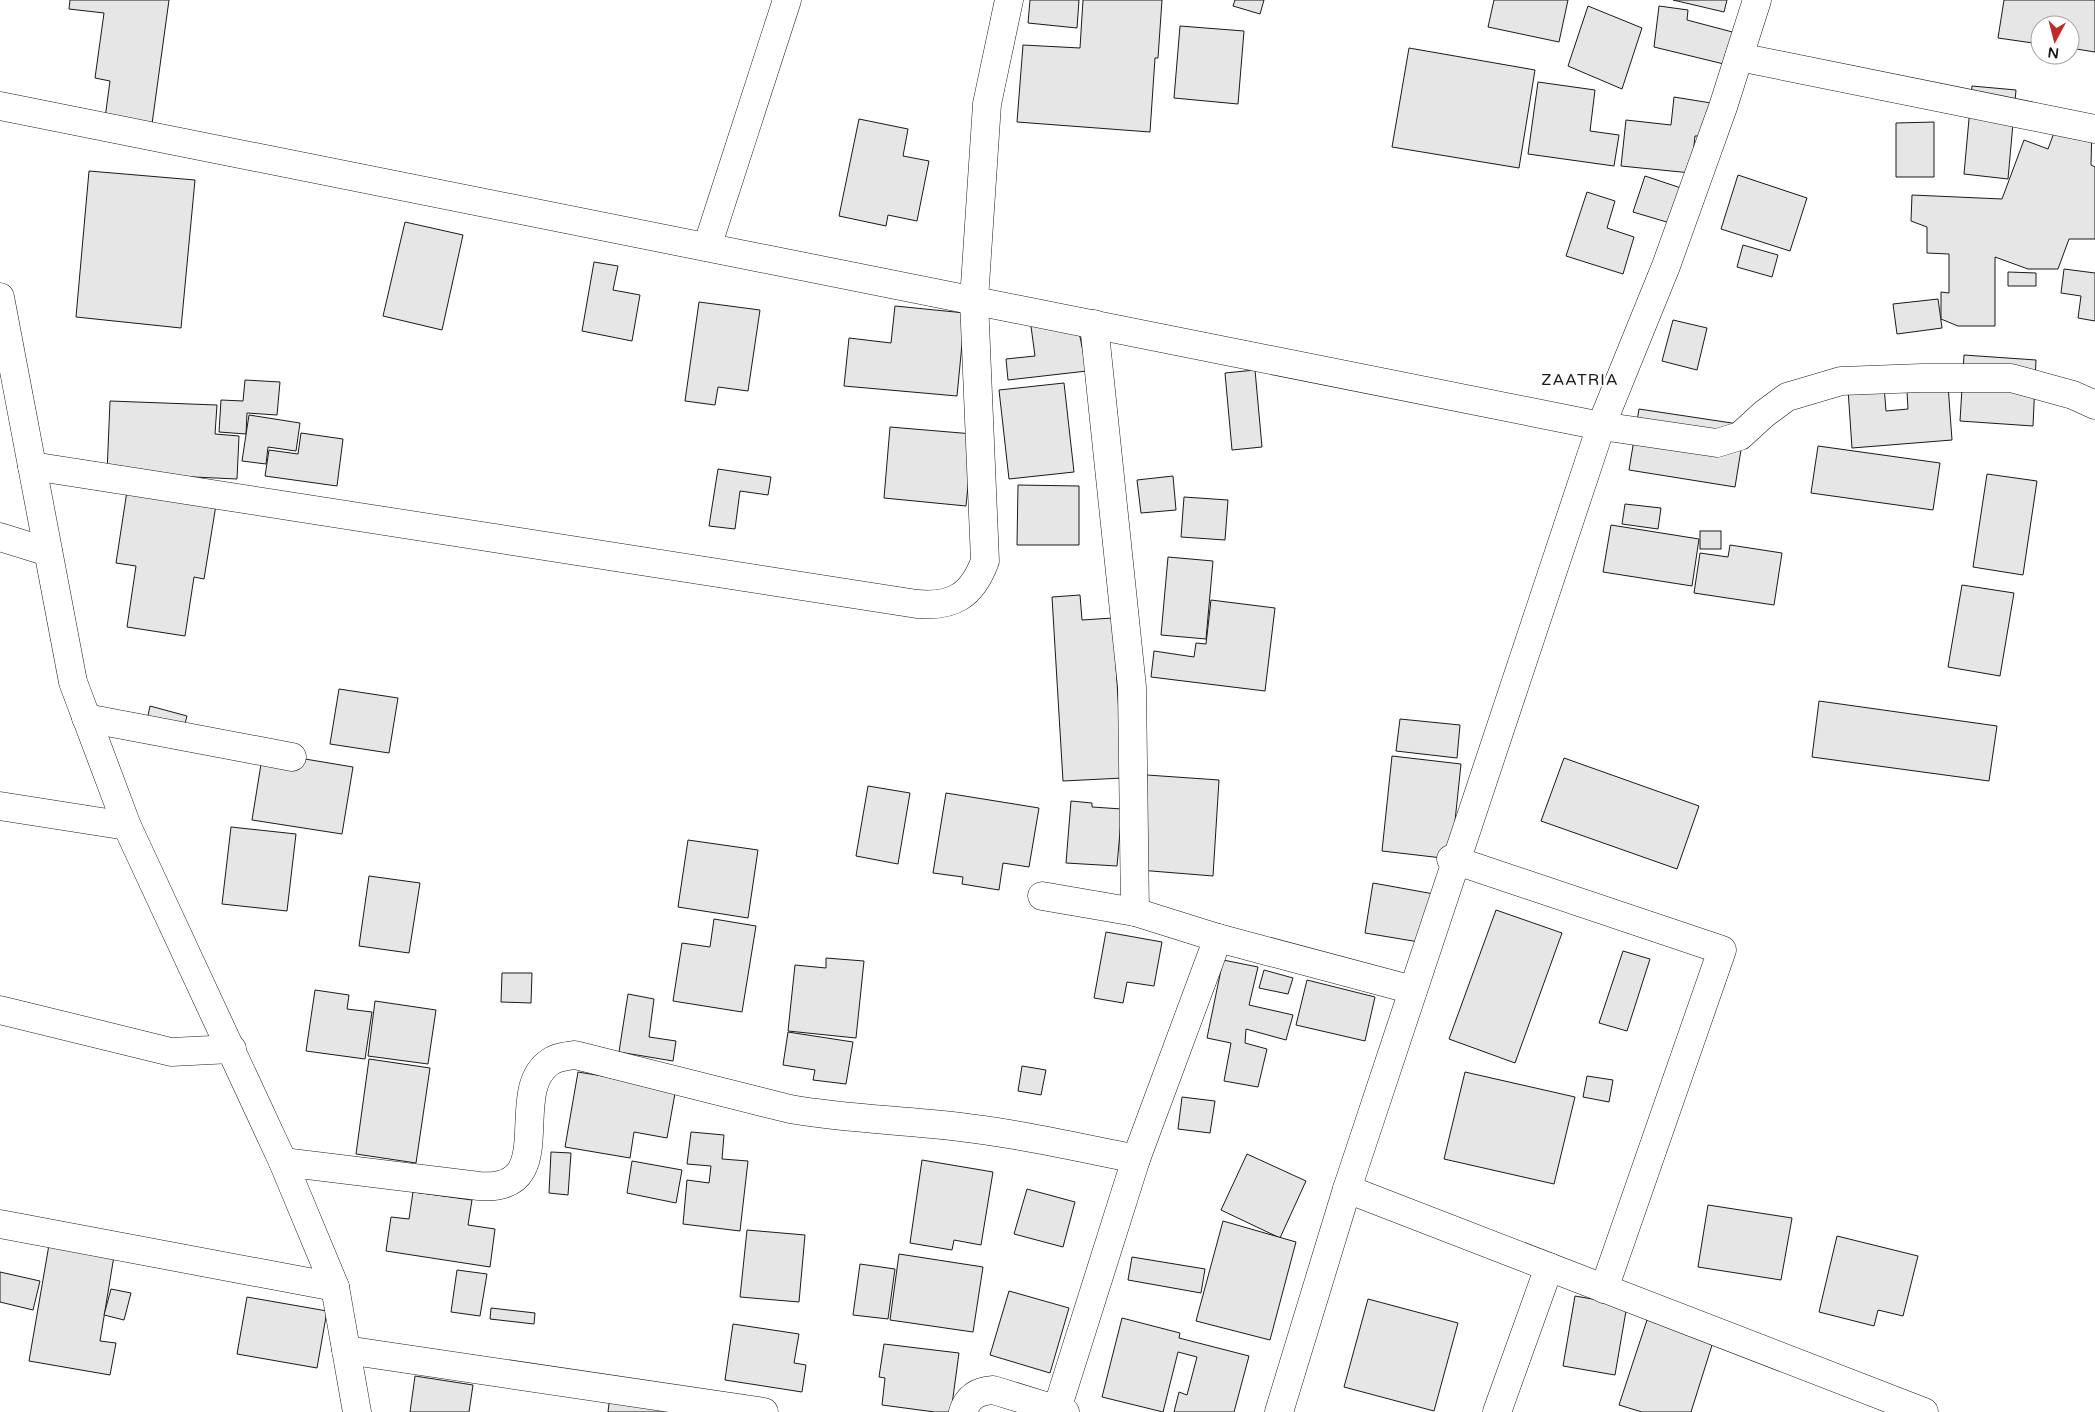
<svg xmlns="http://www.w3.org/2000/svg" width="2095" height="1412" font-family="'Varela Round',sans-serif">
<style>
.building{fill:#e6e6e6;stroke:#1a1a1a}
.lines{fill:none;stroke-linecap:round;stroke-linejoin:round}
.minor-casing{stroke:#1a1a1a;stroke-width:29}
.major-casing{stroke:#1a1a1a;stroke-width:29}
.minor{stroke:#fff;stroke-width:28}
.major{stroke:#fff;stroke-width:28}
.labels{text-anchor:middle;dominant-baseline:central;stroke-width:4;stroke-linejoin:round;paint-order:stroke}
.quarter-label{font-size:16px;letter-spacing:1px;fill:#1a1a1a;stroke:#fff}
</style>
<rect width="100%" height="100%" fill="#fff"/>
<g class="building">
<polygon points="70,0 169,0 152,124 105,118 110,81 95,78 104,13 69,9"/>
<polygon points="1030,0 1079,0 1077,28 1028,23"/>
<polygon points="1083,0 1162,0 1158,58 1155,58 1150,132 1017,122 1023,45 1080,48"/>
<polygon points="1235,0 1264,0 1260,14 1233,6"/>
<polygon points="1494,0 1568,0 1559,42 1488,27"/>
<polygon points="1673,0 1727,0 1724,12"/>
<polygon points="2004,0 2095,0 2095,52 2070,48 2070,25 2040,25 2040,44 1998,38"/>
<polygon points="1588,6 1642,28 1622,89 1568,66"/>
<polygon points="1659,6 1688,10 1687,20 1740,34 1732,66 1654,47"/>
<polygon points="1180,26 1244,31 1238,104 1174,98"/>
<polygon points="1409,48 1535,70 1519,168 1392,147"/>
<polygon points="1538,82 1595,90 1590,131 1619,135 1614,166 1528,154"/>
<polygon points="1972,86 2016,90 2008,179 1964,174"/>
<polygon points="1674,97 1711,103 1708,136 1695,136 1691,173 1621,166 1626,120 1671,125"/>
<polygon points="2061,114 2092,125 2091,165 2095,167 2095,239 2069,239 2058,269 2028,269 1995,257 1995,326 1958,326 1941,319 1941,292 1949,293 1949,254 1927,253 1927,227 1911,221 1912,195 2002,199 2024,140 2048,149"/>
<polygon points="859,119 908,129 903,156 929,161 917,221 888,215 886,226 839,216"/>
<polygon points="1934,122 1934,177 1896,177 1896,123"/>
<polygon points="89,171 195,180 181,328 76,317"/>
<polygon points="1738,175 1807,198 1790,251 1721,229"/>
<polygon points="1645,176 1681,188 1670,223 1633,212"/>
<polygon points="1587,192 1615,201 1607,228 1634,237 1623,274 1566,256"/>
<polygon points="405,222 463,235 442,330 383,316"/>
<polygon points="1743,245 1778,255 1772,277 1737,267"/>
<polygon points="594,262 618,266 613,290 640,295 632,341 582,331"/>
<polygon points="2064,269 2095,273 2095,321 2078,318 2081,296 2061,293"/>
<polygon points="2008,272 2036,273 2036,286 2008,286"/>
<polygon points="1938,299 1942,328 1897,334 1893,304"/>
<polygon points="699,302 760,310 748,391 718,387 715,405 685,401"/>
<polygon points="895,306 965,313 957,396 844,386 849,338 891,343"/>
<polygon points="1030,319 1078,327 1087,371 1008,380 1006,359 1035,356"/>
<polygon points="1673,320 1707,328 1697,370 1662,361"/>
<polygon points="1964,355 2036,360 2033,426 1960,421"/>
<polygon points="1255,370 1262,447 1232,450 1225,373"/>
<polygon points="1947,371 1952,440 1852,448 1847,375 1883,373 1886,411 1908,409 1906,374"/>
<polygon points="245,380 280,382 277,415 247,413 246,434 219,432 221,400 243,401"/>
<polygon points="1064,383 1074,472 1009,479 999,390"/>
<polygon points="110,401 217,405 215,434 239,436 237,479 107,473"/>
<polygon points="1639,409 1745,425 1735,487 1629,470"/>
<polygon points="249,415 300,423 296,451 268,447 266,464 242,461"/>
<polygon points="890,427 973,434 966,506 884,498"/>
<polygon points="301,433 343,439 337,486 265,476 269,450 298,454"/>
<polygon points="1818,446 1940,463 1933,510 1811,493"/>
<polygon points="718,469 771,477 768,495 740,491 735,529 709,526"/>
<polygon points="1987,474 2037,481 2023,575 1973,567"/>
<polygon points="1173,476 1176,510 1141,513 1137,480"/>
<polygon points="1018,485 1079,486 1079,545 1017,545"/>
<polygon points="127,491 216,505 204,579 194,577 185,636 127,627 136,566 116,563"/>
<polygon points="1184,497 1228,500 1225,540 1181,537"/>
<polygon points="1625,504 1661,508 1658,529 1622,524"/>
<polygon points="1611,525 1699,539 1692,586 1603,572"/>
<rect x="1700" y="531" width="21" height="18"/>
<polygon points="1730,545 1782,553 1774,605 1694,593 1700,553 1728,557"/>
<polygon points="1168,557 1213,561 1206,639 1161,635"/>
<polygon points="1962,585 2014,593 2000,676 1948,667"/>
<polygon points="1080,595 1082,620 1113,618 1123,778 1063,781 1052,597"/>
<polygon points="1211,600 1275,608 1265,691 1151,677 1154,651 1194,657 1196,643 1206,644"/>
<polygon points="339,689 398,698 389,753 330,744"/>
<polygon points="1819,701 1997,726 1989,781 1812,757"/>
<polygon points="150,706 187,716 182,735 146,725"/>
<polygon points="1400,719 1460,725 1457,758 1396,751"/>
<polygon points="263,752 353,767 342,834 252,820"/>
<polygon points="1392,756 1461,764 1451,859 1382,851"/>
<polygon points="1564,758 1699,806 1677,869 1541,821"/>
<polygon points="1147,775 1219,780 1213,876 1139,870"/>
<polygon points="868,786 910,793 898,864 856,856"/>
<polygon points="946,793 1039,808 1029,867 1003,863 999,890 962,884 963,877 933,873"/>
<polygon points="1071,801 1092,803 1092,807 1122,809 1117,866 1066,863"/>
<polygon points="231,827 296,834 287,911 222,904"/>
<polygon points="688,840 758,850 748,918 678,907"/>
<polygon points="369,876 420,883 409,953 359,946"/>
<polygon points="1373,883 1434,894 1425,943 1365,933"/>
<polygon points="1496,910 1562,933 1515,1063 1449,1039"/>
<polygon points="714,919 756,926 742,1012 673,1001 682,943 710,947"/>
<polygon points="1106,932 1162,942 1154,986 1127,982 1123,1003 1094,998"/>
<polygon points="1623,951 1650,959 1627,1031 1599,1023"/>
<polygon points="826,958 864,961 856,1038 788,1031 795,965 826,968"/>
<polygon points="1223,960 1258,967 1249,1005 1293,1015 1286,1040 1246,1029 1245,1043 1267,1049 1258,1087 1224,1081 1231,1043 1207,1038"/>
<polygon points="1264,970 1293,978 1288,994 1259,988"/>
<polygon points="502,973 532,973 531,1003 501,1002"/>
<polygon points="1307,980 1375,997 1365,1041 1296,1025"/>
<polygon points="315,990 349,995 347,1009 372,1012 365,1059 306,1051"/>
<polygon points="628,994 654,999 649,1037 676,1041 673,1061 619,1052"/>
<polygon points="375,1001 436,1010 428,1064 368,1056"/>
<polygon points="788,1032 853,1042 846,1084 813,1080 815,1070 783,1065"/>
<polygon points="369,1059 430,1068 416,1163 356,1154"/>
<polygon points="1022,1066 1046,1070 1041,1095 1018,1091"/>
<polygon points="578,1072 676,1088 667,1138 634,1132 630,1158 565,1147"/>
<polygon points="1465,1072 1575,1097 1554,1184 1444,1159"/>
<polygon points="1587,1076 1613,1080 1609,1102 1583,1097"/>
<polygon points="1182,1097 1215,1101 1210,1133 1178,1129"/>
<polygon points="691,1132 724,1135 722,1159 748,1161 740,1231 683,1224 687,1180 709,1183 711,1166 687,1164"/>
<polygon points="551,1152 571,1153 568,1195 549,1193"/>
<polygon points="1247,1154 1306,1181 1280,1238 1221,1210"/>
<polygon points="922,1160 993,1172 981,1245 954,1240 952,1250 910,1243"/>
<polygon points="632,1161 682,1170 676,1203 627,1193"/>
<polygon points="1027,1189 1075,1202 1063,1247 1014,1234"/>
<polygon points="413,1192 472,1200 468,1225 495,1229 490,1267 386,1251 391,1217 409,1219"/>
<polygon points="1708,1205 1792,1218 1781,1280 1698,1267"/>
<polygon points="1223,1221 1296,1242 1270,1340 1196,1321"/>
<polygon points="747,1230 805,1235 799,1302 740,1297"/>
<polygon points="1837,1236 1918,1256 1903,1316 1878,1310 1874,1326 1819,1312"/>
<polygon points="50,1239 115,1250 100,1341 116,1343 110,1375 29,1361"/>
<polygon points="899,1254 983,1267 973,1332 890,1320"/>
<polygon points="1132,1257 1205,1269 1201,1293 1128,1280"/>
<polygon points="860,1264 895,1269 888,1319 853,1315"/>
<polygon points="457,1270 487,1274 480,1316 451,1312"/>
<polygon points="0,1272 40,1281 33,1310 0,1302"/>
<polygon points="111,1289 131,1293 124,1320 104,1315"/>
<polygon points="1009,1291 1069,1308 1050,1373 990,1355"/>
<polygon points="1575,1296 1627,1305 1615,1375 1563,1366"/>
<polygon points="247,1297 327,1311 317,1368 237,1354"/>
<polygon points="1368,1299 1458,1323 1434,1411 1344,1387"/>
<polygon points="491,1308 535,1313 534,1324 490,1319"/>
<polygon points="1122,1318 1180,1333 1179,1338 1249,1356 1234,1412 1174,1412 1179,1392 1187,1395 1197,1357 1178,1352 1163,1412 1102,1397"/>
<polygon points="1647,1320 1713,1342 1691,1412 1642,1412 1619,1405"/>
<polygon points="733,1324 799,1334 794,1363 806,1365 802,1392 725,1380"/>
<polygon points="884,1344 959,1353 951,1412 935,1412 882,1405 885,1378 879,1377"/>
<polygon points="415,1376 473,1385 469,1412 410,1412"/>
<polygon points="610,1396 686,1412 608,1412"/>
</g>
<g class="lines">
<defs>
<g id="minor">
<polyline points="1739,57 2095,129"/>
<polyline points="0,106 1601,426 1717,443 1740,436 1764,414 1787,397 1841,381 1922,378 2011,378 2073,395 2095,405"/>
<polyline points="707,247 787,0"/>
<polyline points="1094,324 1132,687 1135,912"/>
<path d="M32,466l885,138c36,3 55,-8 68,-43l-11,-261 13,-196 22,-104"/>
<polyline points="0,537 48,552"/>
<polyline points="86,718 292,757"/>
<polyline points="0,806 127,826"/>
<polyline points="1451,859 1722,950 1604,1289"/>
<polyline points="1042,896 1135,912 1218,938 1413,990"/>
<polyline points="0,1010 171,1052 232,1049"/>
<path d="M283,1162l196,24c83,7 26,-94 71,-124 7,-5 17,-6 25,-7l215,54c56,10 114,11 170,18 59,7 118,20 176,32"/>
<polyline points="1347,1189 1924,1412"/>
<polyline points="0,1224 335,1287"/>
<polyline points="346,1350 764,1412"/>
<polyline points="1057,1409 1136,1159 1218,938"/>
<path d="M963,1412c5,-15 14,-21 30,-22l72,22"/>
<polyline points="1279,1412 1347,1189 1601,426 1666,266 1723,107 1757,0"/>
<polyline points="1497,1412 1549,1267"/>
</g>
<polyline id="major" points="0,297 73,682 127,826 283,1162 335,1287 357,1412"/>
</defs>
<use href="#minor" class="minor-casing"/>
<use href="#major" class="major-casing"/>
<use href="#minor" class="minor"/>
<use href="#major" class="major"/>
</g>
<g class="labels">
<g class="quarter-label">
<text x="1580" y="380">ZAATRIA</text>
</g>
</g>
<g transform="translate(2055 40) rotate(187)"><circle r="24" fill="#ffffff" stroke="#a3a3a3"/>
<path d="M0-4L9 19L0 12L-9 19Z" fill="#c62828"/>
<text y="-8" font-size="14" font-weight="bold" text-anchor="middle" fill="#1a1a1a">N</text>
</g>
</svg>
